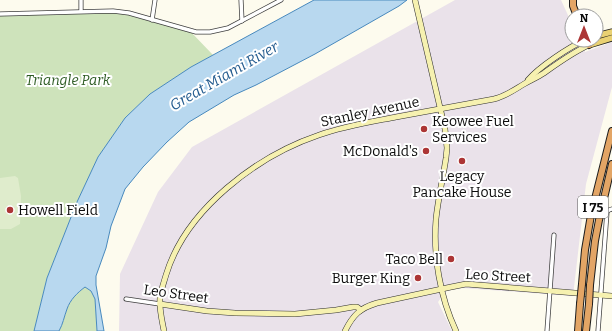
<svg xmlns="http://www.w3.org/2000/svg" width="612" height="331" font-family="Bitter,serif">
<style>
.industrial{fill:#eae2ea}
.park{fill:#cee3bb}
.pitch{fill:#dfeccc}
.water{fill:#b8d8ef;stroke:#4889bd}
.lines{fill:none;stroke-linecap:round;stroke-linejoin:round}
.street-casing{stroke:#3f3f3f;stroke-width:5}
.secondary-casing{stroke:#2e2e2e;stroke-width:6}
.primary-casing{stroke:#1d1d1d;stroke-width:7}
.highway-casing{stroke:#1d1d1d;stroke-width:8}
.street{stroke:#fff;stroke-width:3.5}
.secondary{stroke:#f6f1b0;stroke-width:5}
.primary{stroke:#e9d172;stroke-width:5.5}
.highway{stroke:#e3a565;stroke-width:6}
.highway-bridge-casing{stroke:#1d1d1d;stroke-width:8;stroke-linecap:butt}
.highway-bridge{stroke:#e3a565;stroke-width:6}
.poi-dot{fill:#ac3535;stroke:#fff;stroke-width:1.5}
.labels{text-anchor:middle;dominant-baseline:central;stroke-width:4;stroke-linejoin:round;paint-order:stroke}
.shield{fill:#fff;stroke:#555;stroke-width:1}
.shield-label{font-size:13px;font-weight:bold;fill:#0c0c0c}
.park-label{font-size:14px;font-style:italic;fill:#2e5c24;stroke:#fff}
.street-label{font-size:14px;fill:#0c0c0c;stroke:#fff}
.poi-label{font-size:14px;fill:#0c0c0c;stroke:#fff;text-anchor:end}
.water-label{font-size:15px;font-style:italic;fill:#245c8f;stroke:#fff}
</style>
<rect width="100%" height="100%" fill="#fdfbee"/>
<polygon class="industrial" points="455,0 561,0 572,24 572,40 580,40 585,52 612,42 612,87 586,184 573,296 463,288 446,291 438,302 452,331 119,331 120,274 158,192 192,147"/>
<g class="park">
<polygon points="120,12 189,30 213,55 191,67 150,94 125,118 98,157 77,202 47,278 34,331 0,331 0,14"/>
<path d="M85,287l6,4 4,8 2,32h-38c4,-7 5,-14 8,-22 3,-9 10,-16 18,-22z"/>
</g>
<polygon class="pitch" points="15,176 18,178 21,196 20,224 11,229 0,229 0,178"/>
<path class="water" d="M314,0h93l-8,6 -84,48 -59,31 -22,10 -45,27 -22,20 -24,25 -18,22 -14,37 -5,22 -10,28v9l8,46h-7l-2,-32 -4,-8 -6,-4c-8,6 -15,13 -18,22 -3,8 -4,15 -8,22h-25l13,-53 30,-76 21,-45 27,-39 25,-24 41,-27z"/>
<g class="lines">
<defs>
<g id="street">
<polyline points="241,0 242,21"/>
<polyline points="81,11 81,0"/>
<polyline points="0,14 113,11 129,13 189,30 196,32 210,32 228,28 281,0"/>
<polyline points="152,20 155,0"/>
<polyline points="126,299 160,304"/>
<polyline points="547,331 554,235"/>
<polyline points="598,331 607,212 609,210 612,209"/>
</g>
<g id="secondary">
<path d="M415,0l30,129 2,19 -1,10c-3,20 -8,41 -10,61 -3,37 4,78 20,112"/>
<path d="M528,80c11,-13 41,-33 57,-40"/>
<polyline points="160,304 207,311 235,313 295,314 336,310 353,307 357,307 361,310"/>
<path d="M164,331c-2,-11 -5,-22 -4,-33 1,-8 4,-16 6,-23 20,-66 91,-119 153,-140 25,-9 51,-13 77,-18 32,-6 65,-12 98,-18 12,-3 20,-9 30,-15 7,-4 14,-7 20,-11 14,-10 29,-21 45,-28"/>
<path d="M345,331c8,-16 15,-23 32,-28l74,-16 15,-3 146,12"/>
</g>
<g id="primary">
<polyline points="596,36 612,32"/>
<polyline points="589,45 612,38"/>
</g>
<g id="highway">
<polyline points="573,0 573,6 577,16"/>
<polyline points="585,40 589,45"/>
<polyline points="582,284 585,250 591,215 612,131"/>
<polyline points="590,285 595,241 599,220 612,164"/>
<polyline points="578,331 580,304"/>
<polyline points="586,331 589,304"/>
</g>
</defs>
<use href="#street" class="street-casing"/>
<use href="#secondary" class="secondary-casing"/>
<use href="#primary" class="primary-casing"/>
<use href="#highway" class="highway-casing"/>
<use href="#street" class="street"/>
<use href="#secondary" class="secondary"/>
<use href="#primary" class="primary"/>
<use href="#highway" class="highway"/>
<defs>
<g id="highway-bridge">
<polyline points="580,304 582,284"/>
<polyline points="589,304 590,285"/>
</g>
</defs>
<use href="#highway-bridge" class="highway-bridge-casing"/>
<use href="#highway-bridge" class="highway-bridge"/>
</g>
<g class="poi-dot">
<circle cx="424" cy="129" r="4"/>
<circle cx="426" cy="151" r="4"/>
<circle cx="462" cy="161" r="4"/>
<circle cx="10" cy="210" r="4"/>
<circle cx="451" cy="259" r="4"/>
<circle cx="418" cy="278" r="4"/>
</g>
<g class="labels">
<rect class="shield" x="578" y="196" width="30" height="22" rx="3"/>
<g class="shield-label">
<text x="593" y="207">I 75</text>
</g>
<g class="park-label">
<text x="68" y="80">Triangle Park</text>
</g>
<g class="street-label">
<text transform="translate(370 112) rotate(-12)">Stanley Avenue</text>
<text transform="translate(498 276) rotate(3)">Leo Street</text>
<text transform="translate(176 294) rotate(8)">Leo Street</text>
</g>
<g class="poi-label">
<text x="432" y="121" text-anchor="start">Keowee Fuel<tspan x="432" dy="16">Services</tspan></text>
<text x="418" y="151">McDonald's</text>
<text x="462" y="176" text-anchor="middle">Legacy<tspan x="462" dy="16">Pancake House</tspan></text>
<text x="18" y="210" text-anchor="start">Howell Field</text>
<text x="443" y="259">Taco Bell</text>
<text x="410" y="278">Burger King</text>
</g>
<g class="water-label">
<text transform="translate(224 76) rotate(-30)">Great Miami River</text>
</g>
</g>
<g transform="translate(584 28)"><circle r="19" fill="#ffffff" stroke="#9e9e9e"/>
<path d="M0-3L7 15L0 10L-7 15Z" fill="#ac3535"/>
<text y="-6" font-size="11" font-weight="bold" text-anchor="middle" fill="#0c0c0c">N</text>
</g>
</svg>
